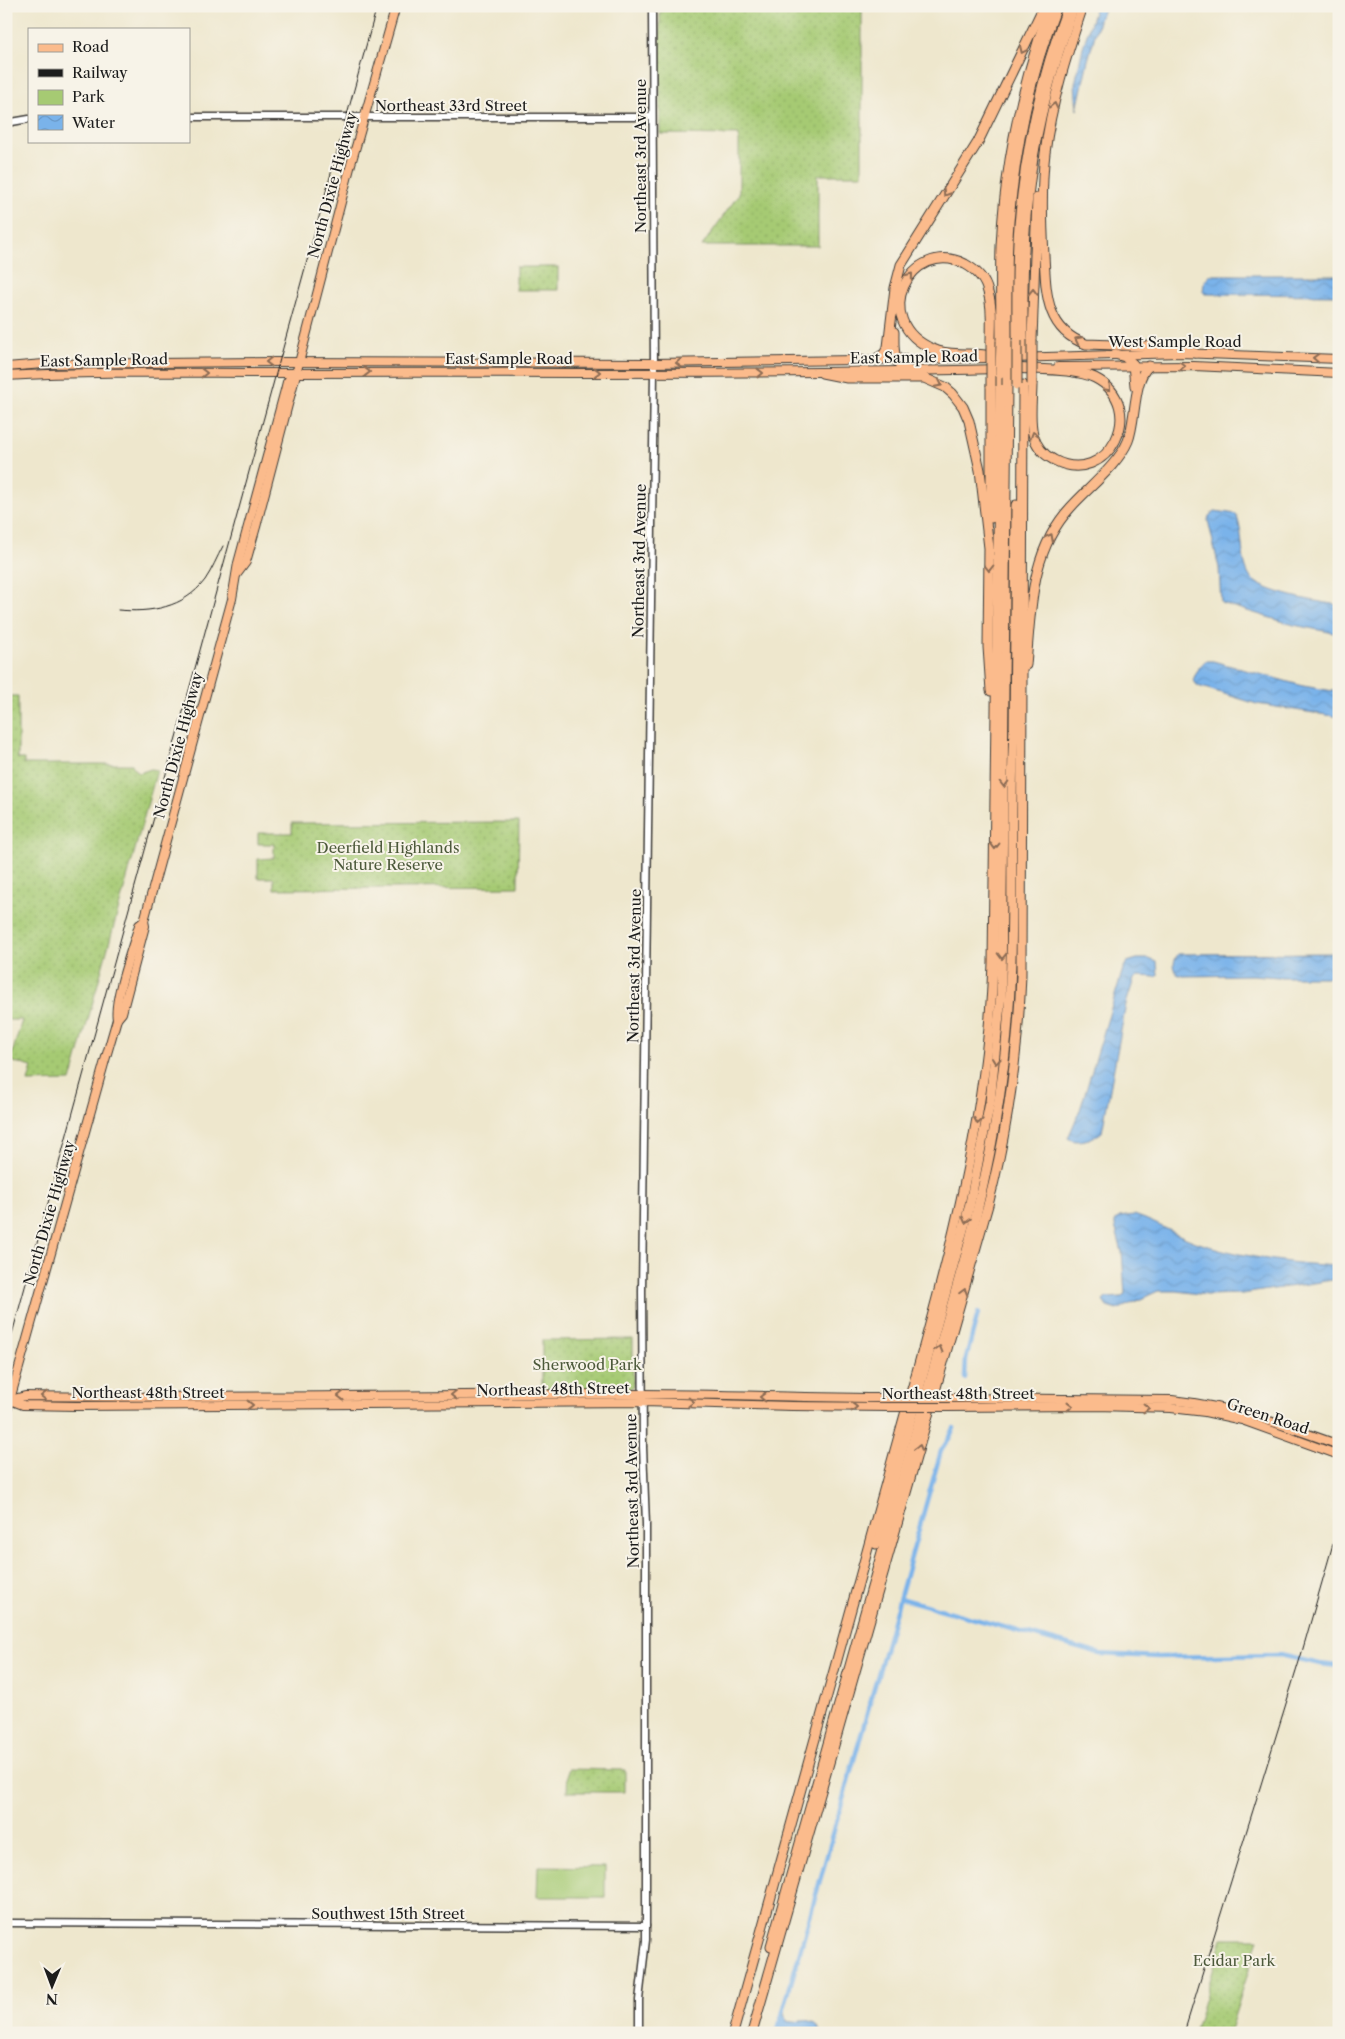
<svg xmlns="http://www.w3.org/2000/svg" width="1345" height="2039" font-family="'Libre Caslon Text',serif">
<style>
.green{fill:url(#green-dots);stroke:#617348}
.pitch{fill:#a6ca73;stroke:#617348}
.water{fill:url(#water-waves);stroke:#4b6883}
.lines{fill:none;stroke-linecap:round;stroke-linejoin:round}
.canal{stroke:#7ab3ea;stroke-width:4.5}
.minor-casing{stroke:#3c3a37;stroke-width:9}
.major-casing{stroke:#3c3a37;stroke-width:10}
.highway-casing{stroke:#3c3a37;stroke-width:11}
.minor{stroke:#fff;stroke-width:6}
.major{stroke:#fbbb8c;stroke-width:8}
.highway{stroke:#fbbb8c;stroke-width:9}
.rail{stroke:#1c1c1c;stroke-width:1}
.major-bridge-casing{stroke:#3c3a37;stroke-width:10;stroke-linecap:butt}
.highway-bridge-casing{stroke:#3c3a37;stroke-width:11;stroke-linecap:butt}
.major-bridge{stroke:#fbbb8c;stroke-width:8}
.highway-bridge{stroke:#fbbb8c;stroke-width:9}
.oneway{stroke:#8c6c54}
.labels{text-anchor:middle;dominant-baseline:central;stroke-width:4;stroke-linejoin:round;paint-order:stroke}
.street-label{font-size:15px;fill:#1c1c1c;stroke:#f7f3e8}
.park-label{font-size:15px;fill:#4c593a;stroke:#f7f3e8}
</style>
<defs>
<pattern id="green-dots" width="8" height="8" patternUnits="userSpaceOnUse" patternTransform="scale(1.25)"><rect width="8" height="8" fill="#a6ca73"/><path d="M2 2h.1M6 6h.1" fill="none" stroke="#8ead63" stroke-width="1.8" stroke-linecap="round"/></pattern>
<pattern id="water-waves" width="16" height="10" patternUnits="userSpaceOnUse" patternTransform="scale(1.25)"><rect width="16" height="10" fill="#7ab3ea"/><path d="M0 5q4-4 8 0t8 0" fill="none" stroke="#6999c8"/></pattern>
</defs>
<rect width="100%" height="100%" fill="#f7f3e8"/>
<filter id="ink" filterUnits="userSpaceOnUse"><feTurbulence type="fractalNoise" baseFrequency=".02" numOctaves="2"/><feDisplacementMap in="SourceGraphic" scale="10" xChannelSelector="R" yChannelSelector="G"/><feConvolveMatrix kernelMatrix="1 2 1 2 8 2 1 2 1" color-interpolation-filters="sRGB"/></filter>
<filter id="wash" filterUnits="userSpaceOnUse"><feTurbulence type="fractalNoise" baseFrequency=".0096" numOctaves="4" result="noise"/><feDisplacementMap in="SourceGraphic" scale="20" xChannelSelector="R" yChannelSelector="G"/><feGaussianBlur stdDeviation="1.12" result="paint"/><feColorMatrix in="noise" values="0 0 0 0 0 0 0 0 0 0 0 0 0 0 0 0 0 1.4 0 .05"/><feComposite in="paint" operator="in"/></filter>
<g filter="url(#wash)">
<rect width="100%" height="100%" fill="#eee7cd"/>
<g class="green">
<polygon points="660,6 862,6 862,175 818,175 818,246 702,246 739,194 739,135 660,134"/>
<rect x="516" y="267" width="42" height="23"/>
<polygon points="6,696 18,696 18,759 24,759 24,764 132,764 134,769 139,773 151,769 157,770 71,1081 28,1082 32,1067 10,1061 22,1020 6,1020"/>
<polygon points="519,822 518,887 274,889 274,878 258,878 258,859 274,858 274,844 258,844 258,833 292,833 292,823"/>
<polygon points="633,1339 633,1386 629,1389 542,1389 542,1340"/>
<polygon points="568,1769 625,1770 625,1792 567,1792"/>
<polygon points="1223,1938 1259,1938 1229,2033 1194,2033"/>
</g>
<polygon class="pitch" points="538,1866 605,1867 605,1897 537,1897"/>
<g class="water">
<polygon points="1096,6 1106,6 1100,17 1088,60 1077,110 1075,84 1083,47"/>
<polygon points="1209,275 1339,275 1339,295 1207,294 1203,292 1204,283"/>
<path d="M1215,511l21,3c6,15 5,30 8,46 1,5 3,14 7,18 12,15 68,24 88,27v29l-45,-9 -73,-22 -2,-35 -11,-48 1,-4z"/>
<polygon points="1205,661 1213,661 1303,686 1339,692 1339,717 1257,704 1198,686 1193,680 1198,669"/>
<path d="M1339,953v24h-61l-25,-2 -70,1 -6,-2c-4,-9 -4,-12 1,-20z"/>
<path d="M1137,959h12l8,3 1,13 -2,2 -18,-1 -4,3 -8,25 -24,128c-7,6 -26,13 -34,6l12,-28 43,-141 4,-7z"/>
<path d="M1134,1215c25,8 46,23 71,30 43,13 89,19 134,21v13l-97,15 -35,1 -30,-4h-19l-41,19 -10,-3 -4,-6 3,-3 16,-1 3,-3 -3,-42 -7,-26v-6l5,-3z"/>
<path d="M784,2008l3,13c10,4 29,-9 33,12h-43z"/>
</g>
<g class="lines">
<g class="canal">
<polyline points="965,1378 966,1359 978,1313"/>
<polyline points="900,1598 1100,1654 1157,1657 1280,1655 1320,1664 1339,1666"/>
<polyline points="777,2033 941,1451 950,1437 954,1428"/>
</g>
</g>
</g>
<g filter="url(#ink)">
<g class="lines">
<defs>
<g id="minor">
<polyline points="189,117 652,117"/>
<polyline points="6,123 29,119"/>
<polyline points="6,1923 646,1926"/>
<polyline points="639,2033 639,2000 646,1940 646,1524 643,1447 642,1292 654,372 652,6"/>
</g>
<g id="major">
<polyline points="1013,358 1180,353 1339,359"/>
<polyline points="6,367 44,364 276,362 654,363 989,358"/>
<polyline points="1058,367 1194,366 1339,373"/>
<path d="M6,376c90,-5 180,-3 269,-3 241,-1 481,2 722,-4"/>
<polyline points="237,574 246,562 256,527 351,164 396,6"/>
<path d="M117,1019c-4,-19 16,-73 22,-94l5,-4"/>
<path d="M945,1398l227,2c62,7 109,24 167,45"/>
<path d="M10,1400l15,-4c206,3 412,-2 618,-2 83,0 165,4 248,4"/>
<polyline points="10,1400 23,1405 76,1406 643,1402 792,1406 889,1407"/>
<polyline points="944,1407 1097,1406 1171,1408 1205,1412 1242,1420 1339,1455"/>
<polyline points="6,1414 104,1064 117,1019 122,1013 145,926 144,921 232,599 238,563 285,390 287,382 295,372"/>
</g>
<g id="highway">
<path d="M1083,6c-16,48 -32,97 -38,147 -4,34 -3,68 -1,102 2,36 1,75 42,89l86,3 23,6"/>
<path d="M894,332c0,17 -2,33 16,39"/>
<path d="M1017,336c0,-37 -1,-74 2,-111 6,-75 22,-148 49,-219"/>
<polyline points="1032,340 1037,198"/>
<path d="M991,341c0,-16 2,-33 -3,-49 -3,-13 -12,-22 -23,-28 -54,-27 -98,57 -32,85 12,6 24,4 37,5 14,0 28,3 42,4"/>
<path d="M1001,341c0,-31 -1,-63 0,-95 4,-83 21,-162 49,-240"/>
<path d="M1007,341c0,-39 -1,-79 2,-119 6,-73 21,-147 48,-216"/>
<path d="M1023,352c0,-57 -1,-115 7,-172 7,-60 24,-117 44,-174"/>
<polyline points="1115,354 1125,357 1133,364 1135,386"/>
<polyline points="876,359 884,354 888,347 895,288 901,265 978,142 1044,6"/>
<path d="M1012,368c23,2 63,0 83,10 55,28 13,111 -41,82 -10,-5 -18,-14 -21,-26 -4,-15 -1,-34 -1,-50"/>
<polyline points="822,373 847,378 924,378 945,387 953,394 963,407 969,421 980,470 989,548 988,647 991,691"/>
<polyline points="991,518 991,386"/>
<path d="M1026,665c5,-56 4,-114 45,-158 17,-19 47,-42 57,-66 8,-19 5,-63 21,-75"/>
<polyline points="1014,735 1016,505"/>
<polyline points="876,1544 969,1208 990,1102 1001,995 1007,385"/>
<path d="M771,1946l197,-699c21,-79 36,-158 41,-240 6,-92 0,-185 5,-277"/>
<path d="M733,2033c53,-187 104,-374 156,-561 46,-168 99,-334 104,-509l7,-589"/>
<path d="M752,2033l236,-828c20,-76 30,-152 33,-230l2,-590"/>
</g>
</defs>
<use href="#minor" class="minor-casing"/>
<use href="#major" class="major-casing"/>
<use href="#highway" class="highway-casing"/>
<use href="#minor" class="minor"/>
<use href="#major" class="major"/>
<use href="#highway" class="highway"/>
<g class="rail">
<path d="M118,610c32,3 66,-2 87,-30 7,-10 12,-23 18,-34"/>
<polyline points="6,1356 377,6"/>
<polyline points="1184,2033 1302,1652 1339,1523"/>
</g>
<defs>
<g id="major-bridge">
<polyline points="891,1398 945,1398"/>
<polyline points="889,1407 944,1407"/>
</g>
<g id="highway-bridge">
<polyline points="991,341 991,386"/>
<polyline points="1000,374 1001,341"/>
<polyline points="1032,384 1032,340"/>
<polyline points="1007,385 1007,341"/>
<polyline points="1017,385 1017,341"/>
</g>
</defs>
<use href="#major-bridge" class="major-bridge-casing"/>
<use href="#highway-bridge" class="highway-bridge-casing"/>
<use href="#major-bridge" class="major-bridge"/>
<use href="#highway-bridge" class="highway-bridge"/>
</g>
<defs><path id="oneway-chevron" d="M-2-3.5L2.5 0L-2 3.5" fill="none" stroke-width="1.6" stroke-linecap="round" stroke-linejoin="round" transform="scale(1.25)"/></defs>
<g class="oneway">
<use href="#oneway-chevron" transform="translate(1023 50) rotate(115)"/>
<use href="#oneway-chevron" transform="translate(1054 106) rotate(-77)"/>
<use href="#oneway-chevron" transform="translate(946 193) rotate(123)"/>
<use href="#oneway-chevron" transform="translate(910 276) rotate(-51)"/>
<use href="#oneway-chevron" transform="translate(1033 292) rotate(-89)"/>
<use href="#oneway-chevron" transform="translate(1078 340) rotate(-153)"/>
<use href="#oneway-chevron" transform="translate(1316 358) rotate(-177)"/>
<use href="#oneway-chevron" transform="translate(269 362) rotate(179)"/>
<use href="#oneway-chevron" transform="translate(679 363) rotate(179)"/>
<use href="#oneway-chevron" transform="translate(1182 366) rotate(1)"/>
<use href="#oneway-chevron" transform="translate(367 372)"/>
<use href="#oneway-chevron" transform="translate(597 372)"/>
<use href="#oneway-chevron" transform="translate(204 373)"/>
<use href="#oneway-chevron" transform="translate(760 373) rotate(-1)"/>
<use href="#oneway-chevron" transform="translate(939 384) rotate(27)"/>
<use href="#oneway-chevron" transform="translate(1108 388) rotate(46)"/>
<use href="#oneway-chevron" transform="translate(1034 435) rotate(-108)"/>
<use href="#oneway-chevron" transform="translate(1050 537) rotate(-62)"/>
<use href="#oneway-chevron" transform="translate(989 568) rotate(90)"/>
<use href="#oneway-chevron" transform="translate(1004 784) rotate(90)"/>
<use href="#oneway-chevron" transform="translate(995 846) rotate(91)"/>
<use href="#oneway-chevron" transform="translate(1002 956) rotate(91)"/>
<use href="#oneway-chevron" transform="translate(996 1061) rotate(96)"/>
<use href="#oneway-chevron" transform="translate(978 1121) rotate(100)"/>
<use href="#oneway-chevron" transform="translate(966 1220) rotate(105)"/>
<use href="#oneway-chevron" transform="translate(964 1292) rotate(-74)"/>
<use href="#oneway-chevron" transform="translate(939 1349) rotate(-74)"/>
<use href="#oneway-chevron" transform="translate(454 1395) rotate(179)"/>
<use href="#oneway-chevron" transform="translate(44 1396) rotate(-179)"/>
<use href="#oneway-chevron" transform="translate(341 1396) rotate(179)"/>
<use href="#oneway-chevron" transform="translate(763 1397) rotate(-179)"/>
<use href="#oneway-chevron" transform="translate(691 1402) rotate(2)"/>
<use href="#oneway-chevron" transform="translate(250 1405)"/>
<use href="#oneway-chevron" transform="translate(1070 1406)"/>
<use href="#oneway-chevron" transform="translate(854 1407)"/>
<use href="#oneway-chevron" transform="translate(1146 1408) rotate(1)"/>
<use href="#oneway-chevron" transform="translate(919 1448) rotate(-74)"/>
</g>
</g>
<g class="labels">
<g class="street-label">
<text x="451" y="105">Northeast 33rd Street</text>
<text transform="translate(640 156) rotate(-90)">Northeast 3rd Avenue</text>
<text transform="translate(332 185) rotate(-75)">North Dixie Highway</text>
<text x="1175" y="341">West Sample Road</text>
<text transform="translate(914 357) rotate(-1)">East Sample Road</text>
<text x="509" y="358">East Sample Road</text>
<text transform="translate(104 360) rotate(-1)">East Sample Road</text>
<text transform="translate(639 561) rotate(-89)">Northeast 3rd Avenue</text>
<text transform="translate(178 745) rotate(-75)">North Dixie Highway</text>
<text transform="translate(634 966) rotate(-89)">Northeast 3rd Avenue</text>
<text transform="translate(49 1213) rotate(-74)">North Dixie Highway</text>
<text transform="translate(553 1389) rotate(-1)">Northeast 48th Street</text>
<text x="148" y="1392">Northeast 48th Street</text>
<text x="958" y="1393">Northeast 48th Street</text>
<text transform="translate(1268 1416) rotate(18)">Green Road</text>
<text transform="translate(632 1491) rotate(-91)">Northeast 3rd Avenue</text>
<text x="388" y="1913">Southwest 15th Street</text>
</g>
<g class="park-label">
<text x="388" y="847">Deerfield Highlands<tspan x="388" dy="17">Nature Reserve</tspan></text>
<text x="587" y="1364">Sherwood Park</text>
<text x="1234" y="1960">Ecidar Park</text>
</g>
</g>
<rect width="1345" height="2039" fill="none" stroke="#f7f3e8" stroke-width="25"/>
<rect x="28" y="28" width="162" height="115" fill="#f7f3e8" stroke="#9f9d96"/>
<rect x="38" y="44" width="25" height="8" fill="#fbbb8c" stroke="#9f9d96"/>
<text x="72" y="52" font-size="15" fill="#1c1c1c">Road</text>
<rect x="38" y="69" width="25" height="8" fill="#1c1c1c" stroke="#9f9d96"/>
<text x="72" y="78" font-size="15" fill="#1c1c1c">Railway</text>
<rect x="38" y="90" width="25" height="15" fill="#a6ca73" stroke="#9f9d96"/>
<text x="72" y="102" font-size="15" fill="#1c1c1c">Park</text>
<rect x="38" y="115" width="25" height="15" fill="url(#water-waves)" stroke="#9f9d96"/>
<text x="72" y="128" font-size="15" fill="#1c1c1c">Water</text>
<g transform="translate(52 1986) rotate(181)" stroke="#f7f3e8" stroke-width="4" paint-order="stroke">
<path d="M0-4L9 19L0 12L-9 19Z" fill="#1c1c1c"/>
<text y="-8" font-size="14" font-weight="bold" text-anchor="middle" fill="#1c1c1c">N</text>
</g>
</svg>
